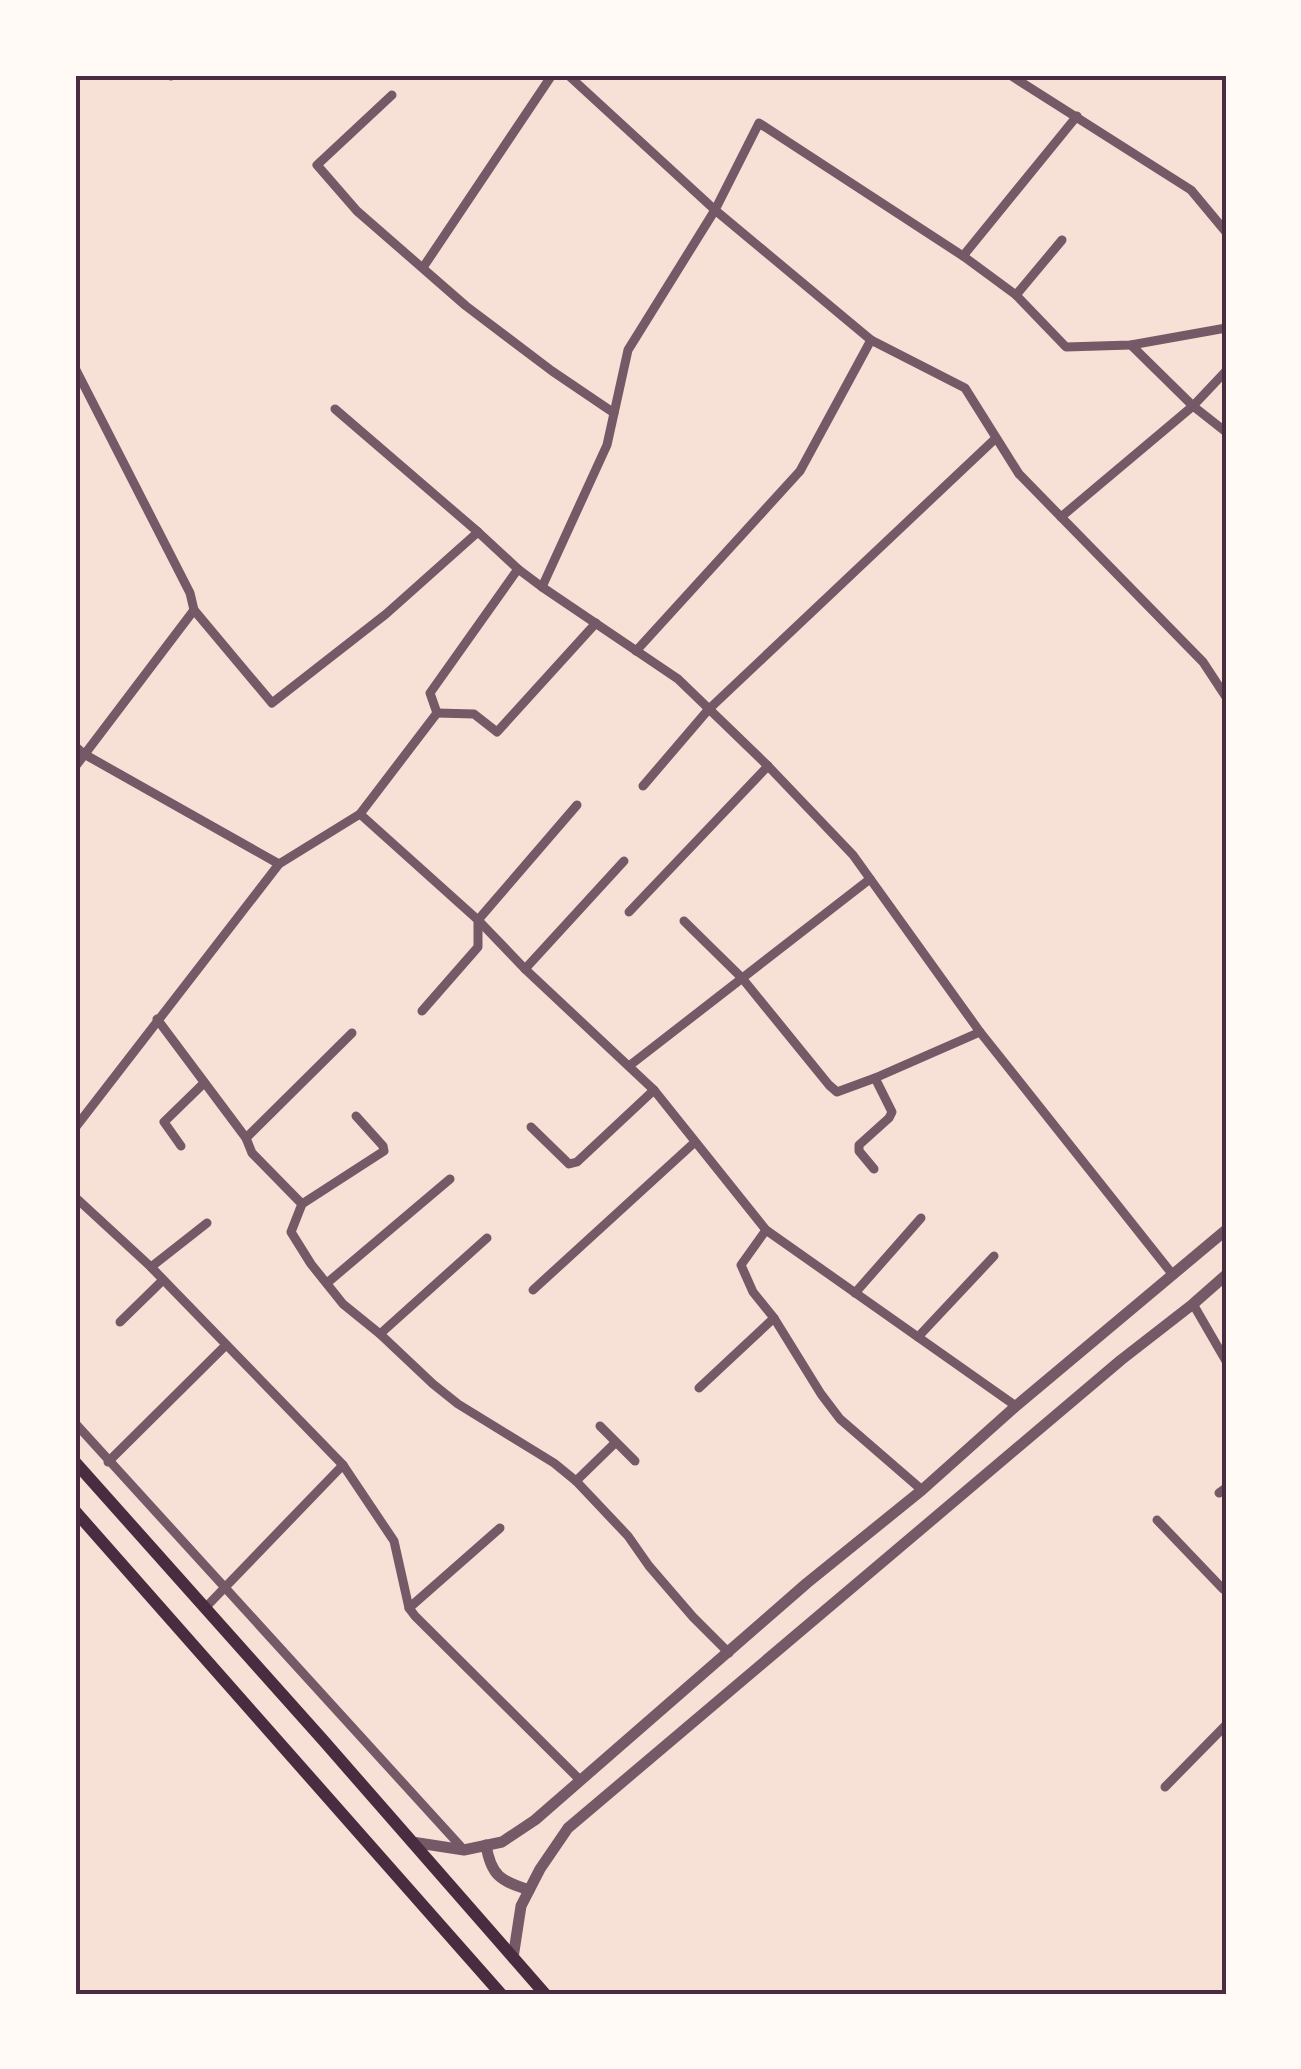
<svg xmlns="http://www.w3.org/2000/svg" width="1301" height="2069" font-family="'Open Sans',sans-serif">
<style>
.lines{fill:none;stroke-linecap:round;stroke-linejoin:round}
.minor{stroke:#755966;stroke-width:9}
.tertiary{stroke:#755966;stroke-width:11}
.secondary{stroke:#4a2c40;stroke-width:12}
.neatline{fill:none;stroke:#4a2c40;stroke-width:4}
</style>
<rect width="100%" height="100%" fill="#f7e1d7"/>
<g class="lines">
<g class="minor">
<polyline points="1010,75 1191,190 1226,232"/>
<polyline points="171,76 172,75"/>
<polyline points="392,95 317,165 357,211 466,306 552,371 614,413"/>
<polyline points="963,256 1077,116"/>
<polyline points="424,266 552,75"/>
<polyline points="1016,295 1062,240"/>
<polyline points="1226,328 1131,345 1066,347 1016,295 963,256 759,123 715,210 871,340 965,388 1019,474 1203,662 1226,697"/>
<polyline points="1131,345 1193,406 1226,432"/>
<polyline points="75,368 190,593 194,610 75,767"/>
<polyline points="335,409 478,532"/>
<polyline points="1061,517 1193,406 1226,371"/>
<polyline points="542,587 607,445 628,350 715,210 568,75"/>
<polyline points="194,610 272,703 386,614 478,532 518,569 542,587 678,679 768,766 853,855 980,1032 1173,1275"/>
<polyline points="636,651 800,471 871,340"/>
<polyline points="437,713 474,714 497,732 596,623"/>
<polyline points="75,746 84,754 279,864 360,814 478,920 525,969 654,1090 766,1230 1016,1406"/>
<polyline points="643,786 708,710 996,438"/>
<polyline points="360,814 437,713 430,693 518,569"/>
<polyline points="629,912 768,766"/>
<polyline points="684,921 742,978 829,1085 837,1092 875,1078 980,1032"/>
<polyline points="525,969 624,861"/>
<polyline points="422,1011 478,947 478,920 577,805"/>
<polyline points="157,1019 246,1138 252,1153 302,1204 291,1232 311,1264 343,1304 380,1334 433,1384 458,1404 554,1463 576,1481 628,1536 649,1566 693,1617 729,1653"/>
<polyline points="629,1066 870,879"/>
<polyline points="531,1127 569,1164 577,1162 654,1090"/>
<polyline points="75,1128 279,864"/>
<polyline points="246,1138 352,1033"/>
<polyline points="181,1146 164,1122 204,1083"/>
<polyline points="874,1169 859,1151 859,1145 889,1118 892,1112 875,1078"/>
<polyline points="75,1197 151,1267 343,1465 394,1541 409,1608 415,1616 580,1780"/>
<polyline points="302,1204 384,1151 383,1146 356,1116"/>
<polyline points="766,1230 741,1265 753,1292 774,1318 821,1394 840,1419 922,1490"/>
<polyline points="151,1267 207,1223"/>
<polyline points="327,1283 450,1179"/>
<polyline points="533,1290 695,1142"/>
<polyline points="855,1293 921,1218"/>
<polyline points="1193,1304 1226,1361"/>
<polyline points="120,1322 163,1280"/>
<polyline points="380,1334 487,1238"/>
<polyline points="918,1337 994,1256"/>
<polyline points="699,1388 774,1318"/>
<polyline points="75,1423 464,1850"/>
<polyline points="600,1426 635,1461"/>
<polyline points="108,1462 226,1345"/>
<polyline points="576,1481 615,1443"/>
<polyline points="1219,1493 1226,1488"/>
<polyline points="1157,1520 1223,1589 1226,1587"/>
<polyline points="205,1608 343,1465"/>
<polyline points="409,1608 500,1528"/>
<polyline points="1165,1787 1226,1725"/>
</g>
<g class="tertiary">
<polyline points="412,1842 464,1850 502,1842 535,1820 807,1583 922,1490 1016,1406 1226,1230"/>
<path d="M486,1845c5,31 15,36 43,45"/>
<polyline points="513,1958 521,1906 540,1869 568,1828 1121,1360 1193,1304 1226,1275"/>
</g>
<g class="secondary">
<polyline points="75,1462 323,1740 545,1994"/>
<polyline points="75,1511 501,1994"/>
</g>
</g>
<rect width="1301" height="2069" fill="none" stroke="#fffaf5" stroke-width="155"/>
<rect x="78" y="78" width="1146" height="1914" class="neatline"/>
</svg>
